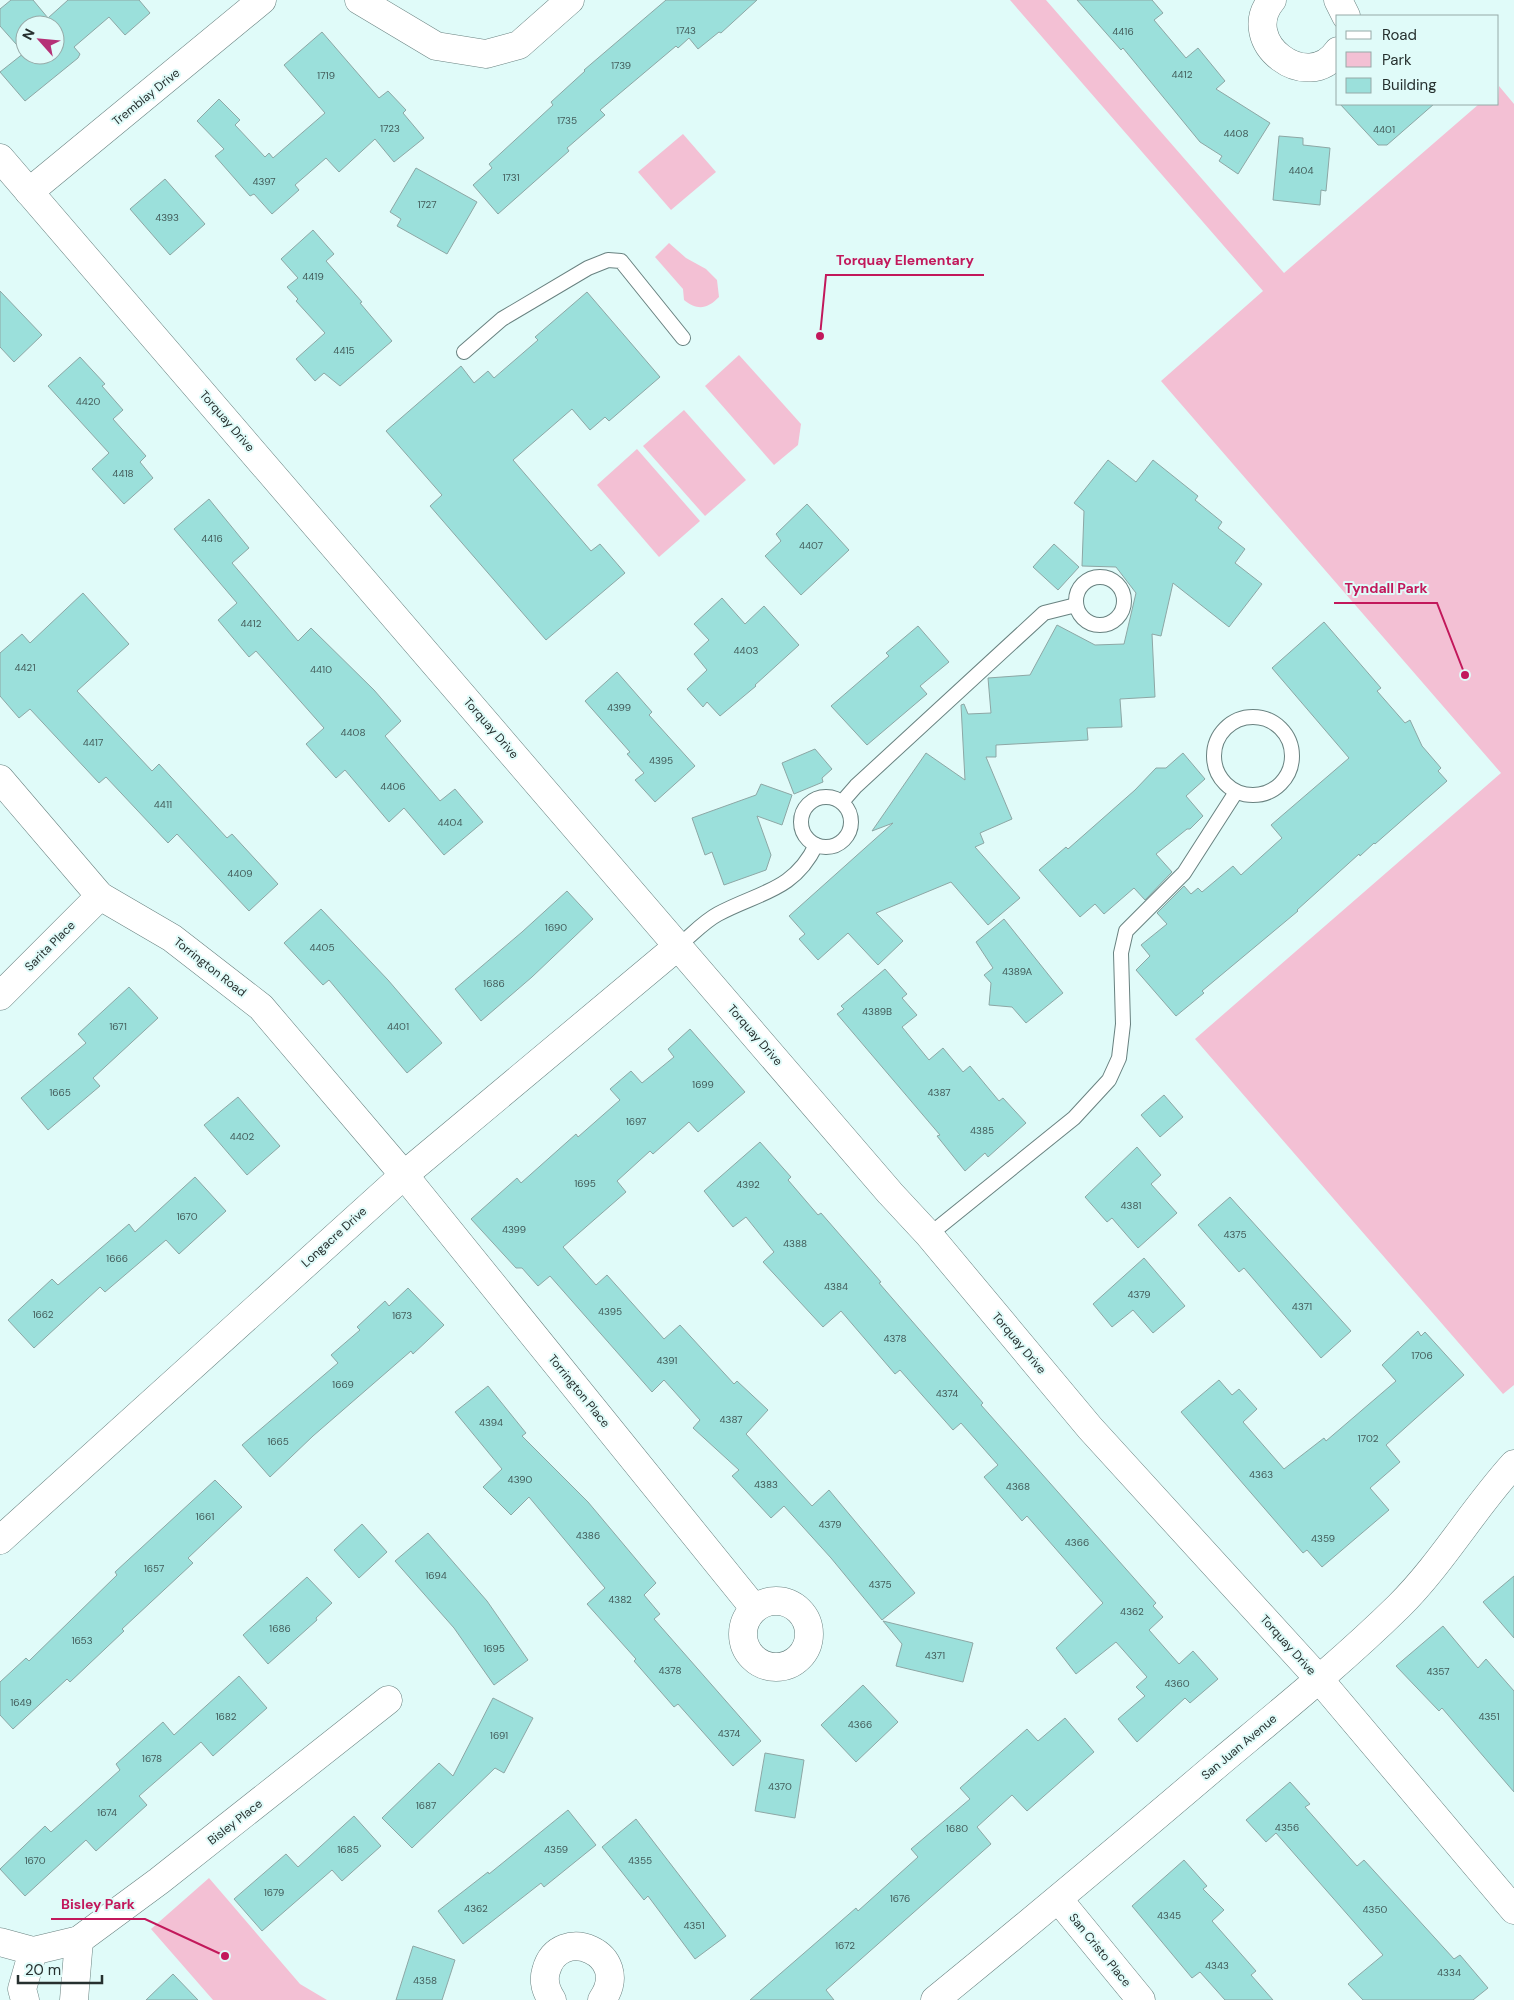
<svg xmlns="http://www.w3.org/2000/svg" width="1514" height="2000" font-family="'DM Sans',sans-serif">
<style>
.green{fill:#f3c0d4}
.building{fill:#9be0db;stroke:#8da7a5;fill-rule:evenodd}
.lines{fill:none;stroke-linecap:round;stroke-linejoin:round}
.service-casing{stroke:#698280;stroke-width:16}
.minor-casing{stroke:#698280;stroke-width:29}
.tertiary-casing{stroke:#698280;stroke-width:29}
.service{stroke:#fff;stroke-width:14}
.minor{stroke:#fff;stroke-width:28}
.tertiary{stroke:#fff;stroke-width:28}
.labels{text-anchor:middle;dominant-baseline:central;stroke-width:4;stroke-linejoin:round;paint-order:stroke}
.number-label{font-size:10px;fill:#435c5a}
.street-label{font-size:12px;fill:#26302f;stroke:#e0fbf9}
.leader{fill:none;stroke:#c2185b;stroke-width:2}
.callout-dot{fill:#c2185b;stroke:#e0fbf9;stroke-width:2}
.callout-label{font-size:14px;text-anchor:middle;font-weight:bold;fill:#c2185b;stroke:#e0fbf9;stroke-width:4;stroke-linejoin:round;paint-order:stroke}
</style>
<rect width="100%" height="100%" fill="#e0fbf9"/>
<g class="green">
<polygon points="1010,0 1046,0 1284,273 1479,104 1498,104 1499,86 1514,104 1514,1385 1503,1394 1195,1039 1501,773 1161,381 1263,291"/>
<polygon points="683,134 716,172 671,210 638,172"/>
<path d="M669,243l17,15 20,11 11,11 2,17c-12,12 -21,14 -35,3l-1,-11 -28,-32z"/>
<polygon points="739,355 801,424 798,445 774,465 705,386"/>
<polygon points="684,410 746,480 705,516 643,446"/>
<polygon points="637,449 700,521 659,557 597,485"/>
<polygon points="209,1878 300,1984 327,2000 213,2000 151,1929"/>
</g>
<g class="building">
<path d="M11,0h22l15,18 20,-18h71l11,13 -25,22 -16,-18 -35,30 6,7 -2,4 -53,43 -25,-29 24,-19 -24,-27v-17zM25,25h30v30h-30z"/>
<polygon points="666,0 757,0 721,33 719,32 698,49 689,38 678,48 676,46 600,110 605,115 567,148 569,151 498,214 473,185 492,168 489,164 553,105 551,102 585,71 584,70"/>
<polygon points="1077,0 1152,0 1163,13 1154,20 1186,58 1198,48 1225,81 1216,89 1270,123 1238,174 1219,161 1222,156 1200,142 1123,48 1121,50"/>
<polygon points="322,32 379,98 388,91 406,110 403,113 424,138 394,162 375,139 339,172 326,158 295,185 299,190 272,214 254,194 250,196 215,156 224,149 197,121 219,99 240,120 235,125 265,157 269,153 273,158 325,113 284,65"/>
<polygon points="1340,104 1434,104 1387,145 1378,145"/>
<polygon points="1279,136 1303,138 1303,145 1330,148 1326,191 1321,190 1320,205 1273,200"/>
<polygon points="416,168 477,202 447,254 397,226 401,219 390,212"/>
<polygon points="165,179 205,224 170,255 130,209"/>
<polygon points="313,230 334,254 326,261 362,302 360,303 392,341 340,386 324,373 315,381 296,359 325,333 296,301 298,299 287,287 298,278 281,259"/>
<polygon points="0,291 42,335 14,362 0,347"/>
<polygon points="587,292 660,377 609,421 605,417 590,430 572,409 513,460 591,551 600,544 625,573 546,640 430,506 442,495 386,431 461,366 474,383 488,371 494,378 538,340 535,337"/>
<polygon points="80,357 105,384 102,386 123,410 113,419 146,456 140,462 153,478 124,504 92,469 109,453 48,386"/>
<polygon points="1108,460 1136,482 1153,460 1198,496 1195,500 1222,522 1218,528 1245,549 1235,563 1262,584 1229,627 1173,583 1161,636 1152,634 1155,697 1120,699 1122,727 1087,728 1088,740 996,745 996,757 986,757 1012,819 980,833 984,843 975,847 1020,898 988,925 951,882 876,913 903,941 878,965 848,933 818,960 799,939 805,934 789,916 893,823 872,831 926,753 965,780 961,705 964,704 968,714 991,713 988,678 1030,675 1057,625 1095,645 1124,644 1136,593 1116,567 1082,566 1084,511 1074,503"/>
<polygon points="209,499 249,548 232,563 298,641 311,628 374,690 401,721 385,736 440,801 455,789 483,822 444,855 404,808 389,822 345,770 336,778 306,744 324,728 256,651 249,657 218,620 237,603 174,529"/>
<polygon points="807,504 849,550 801,595 765,556 781,541 776,534"/>
<polygon points="1054,544 1079,567 1058,590 1033,567"/>
<polygon points="83,593 129,644 77,691 152,771 159,764 227,838 232,834 278,884 249,911 177,834 168,843 106,777 99,783 30,709 19,718 0,696 0,653 22,634 30,643"/>
<polygon points="722,598 745,624 764,606 799,645 755,685 756,686 720,716 707,702 703,707 687,689 707,670 694,654 709,640 694,624"/>
<polygon points="1324,622 1381,688 1377,691 1405,723 1410,720 1422,746 1441,768 1438,771 1447,781 1375,844 1374,843 1360,856 1359,854 1297,910 1298,911 1202,991 1204,993 1176,1016 1136,970 1150,956 1141,945 1167,924 1157,913 1184,886 1191,894 1198,888 1202,892 1233,866 1241,875 1282,838 1271,825 1349,758 1272,668"/>
<polygon points="918,626 949,662 920,686 927,694 867,745 831,706 889,656 886,653"/>
<polygon points="617,672 652,712 649,715 695,766 655,802 635,780 644,773 627,754 630,752 585,701"/>
<polygon points="815,749 832,769 822,778 823,782 794,794 782,763"/>
<polygon points="1183,753 1205,779 1186,796 1203,816 1190,829 1187,829 1156,854 1172,872 1145,900 1134,888 1104,914 1095,904 1080,917 1039,870 1066,847 1068,849 1135,790 1156,768 1166,768"/>
<polygon points="761,784 792,795 782,825 757,816 771,855 766,870 724,885 712,852 705,855 692,818 756,795"/>
<polygon points="567,891 593,919 532,977 481,1021 455,989 522,932"/>
<polygon points="321,909 388,980 442,1043 407,1073 329,980 323,985 284,943"/>
<polygon points="1004,919 1063,993 1026,1023 1012,1007 989,1005 991,983 984,975 993,968 976,942"/>
<polygon points="885,969 907,994 902,998 917,1015 902,1027 929,1060 943,1048 963,1072 970,1066 999,1101 1003,1098 1026,1123 988,1157 985,1153 965,1171 937,1136 940,1135 837,1014 844,1009 841,1006"/>
<polygon points="129,987 158,1018 93,1078 100,1086 48,1130 21,1098 86,1043 78,1034"/>
<polygon points="690,1029 745,1092 698,1132 689,1122 653,1154 650,1151 617,1181 626,1192 563,1247 596,1285 607,1275 664,1339 680,1325 734,1384 737,1381 768,1410 746,1434 812,1506 829,1490 915,1593 882,1620 831,1558 784,1506 771,1518 732,1476 739,1470 693,1428 700,1420 664,1380 652,1392 550,1276 538,1286 522,1268 516,1268 471,1219 517,1178 521,1183 576,1134 578,1137 620,1100 610,1089 631,1071 642,1083 674,1057 668,1049"/>
<polygon points="1164,1095 1183,1117 1160,1137 1141,1115"/>
<polygon points="238,1097 280,1146 247,1175 204,1125"/>
<polygon points="760,1142 791,1177 788,1180 818,1215 821,1213 881,1282 879,1283 983,1403 981,1405 1156,1603 1153,1606 1163,1617 1149,1630 1179,1664 1193,1651 1218,1679 1190,1703 1185,1698 1137,1742 1118,1719 1145,1696 1136,1687 1147,1677 1116,1642 1076,1674 1056,1648 1103,1603 1027,1516 1022,1521 984,1477 998,1465 961,1423 953,1430 900,1370 895,1374 841,1311 823,1327 763,1262 774,1252 746,1217 733,1227 704,1191"/>
<polygon points="1137,1147 1161,1175 1151,1184 1177,1213 1138,1248 1112,1218 1107,1222 1085,1197"/>
<polygon points="195,1177 226,1211 179,1254 166,1240 105,1292 100,1287 34,1348 8,1320 52,1279 58,1285 129,1224 135,1232"/>
<polygon points="1230,1197 1351,1331 1321,1358 1244,1268 1239,1272 1198,1225"/>
<polygon points="1144,1258 1185,1306 1153,1333 1133,1310 1112,1327 1093,1304"/>
<polygon points="408,1288 444,1325 413,1354 411,1351 313,1436 270,1477 242,1445 338,1363 331,1355 360,1330 357,1327 385,1301 389,1306"/>
<polygon points="1418,1331 1421,1336 1425,1332 1464,1375 1386,1445 1400,1462 1370,1488 1389,1510 1322,1567 1307,1550 1303,1553 1181,1412 1219,1380 1232,1395 1239,1389 1257,1409 1243,1422 1284,1469 1324,1438 1326,1441 1396,1381 1382,1365"/>
<polygon points="488,1386 526,1433 522,1436 588,1502 656,1583 644,1595 660,1614 654,1619 761,1741 733,1766 678,1704 674,1707 634,1661 636,1659 587,1604 605,1588 529,1497 511,1515 483,1487 502,1469 455,1412"/>
<polygon points="215,1480 242,1507 188,1558 193,1563 122,1629 124,1631 70,1682 67,1679 13,1729 0,1715 0,1682 26,1658 29,1661 117,1575 115,1572"/>
<polygon points="362,1524 387,1552 359,1578 334,1550"/>
<polygon points="428,1533 487,1601 528,1660 494,1685 454,1628 395,1561"/>
<polygon points="1514,1576 1514,1638 1483,1602"/>
<polygon points="307,1577 332,1603 316,1618 317,1620 268,1664 243,1635"/>
<polygon points="883,1621 973,1643 963,1682 896,1666 902,1644"/>
<polygon points="1443,1626 1478,1668 1486,1659 1514,1691 1514,1792 1442,1708 1439,1711 1396,1666"/>
<polygon points="239,1676 267,1708 213,1756 201,1742 139,1796 147,1805 96,1851 86,1840 25,1896 0,1869 45,1826 51,1832 120,1770 116,1764 163,1722 174,1735"/>
<polygon points="863,1685 898,1722 856,1762 821,1725"/>
<polygon points="493,1698 533,1718 504,1773 495,1768 412,1848 382,1818 439,1763 453,1776"/>
<polygon points="1065,1718 1094,1752 1027,1811 1012,1795 977,1827 991,1844 826,1990 834,2000 750,2000 856,1908 858,1911 918,1857 911,1849 970,1799 960,1788 1027,1729 1038,1741"/>
<polygon points="765,1753 804,1760 795,1818 755,1811"/>
<polygon points="1290,1782 1310,1804 1305,1807 1357,1866 1364,1860 1454,1959 1460,1955 1488,1988 1473,2000 1363,2000 1348,1984 1383,1955 1276,1833 1266,1842 1246,1820"/>
<polygon points="568,1810 596,1845 544,1887 541,1883 463,1944 438,1911 488,1872 489,1874"/>
<polygon points="354,1816 381,1846 342,1881 332,1870 262,1931 234,1899 286,1854 298,1867"/>
<polygon points="636,1819 726,1936 695,1959 648,1896 644,1900 602,1847"/>
<polygon points="1184,1860 1207,1886 1203,1889 1224,1910 1212,1921 1256,1971 1251,1975 1273,2000 1225,2000 1200,1972 1192,1978 1132,1906"/>
<polygon points="413,1946 455,1960 442,2000 396,2000"/>
<polygon points="173,1974 198,2000 146,2000"/>
</g>
<g class="lines">
<defs>
<g id="service">
<polyline points="464,352 502,319 588,268 608,260 621,261 683,338"/>
<circle cx="1100" cy="601" r="24"/>
<circle cx="1253" cy="756" r="39"/>
<circle cx="826" cy="822" r="25"/>
<polyline points="842,802 856,786 1044,613 1076,605"/>
<path d="M678,946c13,-10 25,-24 40,-32 41,-22 76,-23 98,-69"/>
<polyline points="929,1235 1074,1118 1109,1080 1119,1058 1123,1024 1121,953 1126,931 1184,873 1236,792"/>
</g>
<g id="minor">
<polyline points="359,0 436,46 486,54 519,45 570,0"/>
<path d="M1272,0c-35,42 36,95 66,51"/>
<polyline points="1338,0 1346,16"/>
<polyline points="29,192 262,0"/>
<polyline points="0,779 100,896 172,938 261,1007 404,1175 754,1608"/>
<polyline points="0,996 100,896"/>
<polyline points="0,1540 404,1175 678,946"/>
<circle cx="776" cy="1634" r="33"/>
<polyline points="1059,1900 1141,2000"/>
<polyline points="0,1942 33,1951 79,1940 159,1881 388,1700"/>
<polyline points="25,2000 22,1989 33,1951"/>
<polyline points="74,2000 79,1940"/>
<path d="M552,2000c-6,-9 -9,-19 -6,-29 13,-49 88,-17 56,29"/>
<path d="M935,2000c96,-78 190,-157 284,-237 61,-51 123,-101 180,-157 43,-43 74,-97 115,-142"/>
</g>
<polyline id="tertiary" points="0,158 890,1193 929,1235 1090,1428 1319,1679 1514,1910"/>
</defs>
<use href="#service" class="service-casing"/>
<use href="#minor" class="minor-casing"/>
<use href="#tertiary" class="tertiary-casing"/>
<use href="#service" class="service"/>
<use href="#minor" class="minor"/>
<use href="#tertiary" class="tertiary"/>
</g>
<g class="labels">
<g class="number-label">
<text x="686" y="30">1743</text>
<text x="1123" y="31">4416</text>
<text x="621" y="65">1739</text>
<text x="1182" y="74">4412</text>
<text x="326" y="75">1719</text>
<text x="567" y="120">1735</text>
<text x="390" y="128">1723</text>
<text x="1384" y="129">4401</text>
<text x="1236" y="133">4408</text>
<text x="1301" y="170">4404</text>
<text x="511" y="177">1731</text>
<text x="264" y="181">4397</text>
<text x="427" y="204">1727</text>
<text x="167" y="217">4393</text>
<text x="313" y="276">4419</text>
<text x="344" y="350">4415</text>
<text x="88" y="401">4420</text>
<text x="123" y="473">4418</text>
<text x="212" y="538">4416</text>
<text x="811" y="545">4407</text>
<text x="251" y="623">4412</text>
<text x="746" y="650">4403</text>
<text x="25" y="667">4421</text>
<text x="321" y="669">4410</text>
<text x="619" y="707">4399</text>
<text x="353" y="732">4408</text>
<text x="93" y="742">4417</text>
<text x="661" y="760">4395</text>
<text x="393" y="786">4406</text>
<text x="163" y="804">4411</text>
<text x="450" y="822">4404</text>
<text x="240" y="873">4409</text>
<text x="556" y="927">1690</text>
<text x="322" y="947">4405</text>
<text x="1017" y="971">4389A</text>
<text x="494" y="983">1686</text>
<text x="877" y="1011">4389B</text>
<text x="118" y="1026">1671</text>
<text x="398" y="1026">4401</text>
<text x="703" y="1084">1699</text>
<text x="60" y="1092">1665</text>
<text x="939" y="1092">4387</text>
<text x="636" y="1121">1697</text>
<text x="982" y="1130">4385</text>
<text x="242" y="1136">4402</text>
<text x="585" y="1183">1695</text>
<text x="748" y="1184">4392</text>
<text x="1131" y="1205">4381</text>
<text x="187" y="1216">1670</text>
<text x="514" y="1229">4399</text>
<text x="1235" y="1234">4375</text>
<text x="795" y="1243">4388</text>
<text x="117" y="1258">1666</text>
<text x="836" y="1286">4384</text>
<text x="1139" y="1294">4379</text>
<text x="1302" y="1306">4371</text>
<text x="610" y="1311">4395</text>
<text x="43" y="1314">1662</text>
<text x="402" y="1315">1673</text>
<text x="895" y="1338">4378</text>
<text x="1422" y="1355">1706</text>
<text x="667" y="1360">4391</text>
<text x="343" y="1384">1669</text>
<text x="947" y="1393">4374</text>
<text x="731" y="1419">4387</text>
<text x="491" y="1422">4394</text>
<text x="1368" y="1438">1702</text>
<text x="278" y="1441">1665</text>
<text x="1261" y="1474">4363</text>
<text x="520" y="1479">4390</text>
<text x="766" y="1484">4383</text>
<text x="1018" y="1486">4368</text>
<text x="205" y="1516">1661</text>
<text x="830" y="1524">4379</text>
<text x="588" y="1535">4386</text>
<text x="1323" y="1538">4359</text>
<text x="1077" y="1542">4366</text>
<text x="154" y="1568">1657</text>
<text x="436" y="1575">1694</text>
<text x="880" y="1584">4375</text>
<text x="620" y="1599">4382</text>
<text x="1132" y="1611">4362</text>
<text x="280" y="1628">1686</text>
<text x="82" y="1640">1653</text>
<text x="494" y="1648">1695</text>
<text x="935" y="1655">4371</text>
<text x="670" y="1670">4378</text>
<text x="1438" y="1671">4357</text>
<text x="1177" y="1683">4360</text>
<text x="21" y="1702">1649</text>
<text x="226" y="1716">1682</text>
<text x="1489" y="1716">4351</text>
<text x="860" y="1724">4366</text>
<text x="729" y="1733">4374</text>
<text x="499" y="1735">1691</text>
<text x="152" y="1758">1678</text>
<text x="780" y="1786">4370</text>
<text x="426" y="1805">1687</text>
<text x="107" y="1812">1674</text>
<text x="1287" y="1827">4356</text>
<text x="957" y="1828">1680</text>
<text x="348" y="1849">1685</text>
<text x="556" y="1849">4359</text>
<text x="35" y="1860">1670</text>
<text x="640" y="1860">4355</text>
<text x="274" y="1892">1679</text>
<text x="900" y="1898">1676</text>
<text x="476" y="1908">4362</text>
<text x="1375" y="1909">4350</text>
<text x="1169" y="1915">4345</text>
<text x="694" y="1925">4351</text>
<text x="845" y="1945">1672</text>
<text x="1217" y="1965">4343</text>
<text x="1449" y="1972">4334</text>
<text x="425" y="1980">4358</text>
</g>
<g class="street-label">
<text transform="translate(146 97) rotate(-39)">Tremblay Drive</text>
<text transform="translate(227 421) rotate(49)">Torquay Drive</text>
<text transform="translate(491 728) rotate(49)">Torquay Drive</text>
<text transform="translate(50 946) rotate(-45)">Sarita Place</text>
<text transform="translate(210 967) rotate(38)">Torrington Road</text>
<text transform="translate(755 1035) rotate(49)">Torquay Drive</text>
<text transform="translate(334 1237) rotate(-42)">Longacre Drive</text>
<text transform="translate(1019 1343) rotate(50)">Torquay Drive</text>
<text transform="translate(579 1391) rotate(51)">Torrington Place</text>
<text transform="translate(1288 1645) rotate(48)">Torquay Drive</text>
<text transform="translate(1239 1747) rotate(-40)">San Juan Avenue</text>
<text transform="translate(235 1822) rotate(-38)">Bisley Place</text>
<text transform="translate(1100 1950) rotate(51)">San Cristo Place</text>
</g>
</g>
<path class="leader" d="M820 336L826 275H984M1465 675L1437 603H1334M225 1956L145 1919H51"/>
<g class="callout-dot">
<circle cx="820" cy="336" r="5"/>
<circle cx="1465" cy="675" r="5"/>
<circle cx="225" cy="1956" r="5"/>
</g>
<g class="callout-label">
<text x="905" y="265">Torquay Elementary</text>
<text x="1386" y="593">Tyndall Park</text>
<text x="98" y="1909">Bisley Park</text>
</g>
<rect x="1336" y="15" width="162" height="90" fill="#e0fbf9" stroke="#96aaa8"/>
<rect x="1346" y="31" width="25" height="8" fill="#ffffff" stroke="#96aaa8"/>
<text x="1382" y="40" font-size="15" fill="#26302f">Road</text>
<rect x="1346" y="52" width="25" height="15" fill="#f3c0d4" stroke="#96aaa8"/>
<text x="1382" y="65" font-size="15" fill="#26302f">Park</text>
<rect x="1346" y="78" width="25" height="15" fill="#9be0db" stroke="#96aaa8"/>
<text x="1382" y="90" font-size="15" fill="#26302f">Building</text>
<g transform="translate(40 40) rotate(297)"><circle r="24" fill="#e0fbf9" stroke="#96aaa8"/>
<path d="M0-4L9 19L0 12L-9 19Z" fill="#b53177"/>
<text y="-8" font-size="14" font-weight="bold" text-anchor="middle" fill="#26302f">N</text>
</g>
<path d="M18 1975v8h84v-8" fill="none" stroke="#26302f" stroke-width="2.5"/>
<text x="25" y="1975" font-size="15" fill="#26302f" stroke="#e0fbf9" stroke-width="4" paint-order="stroke">20 m</text>
</svg>
